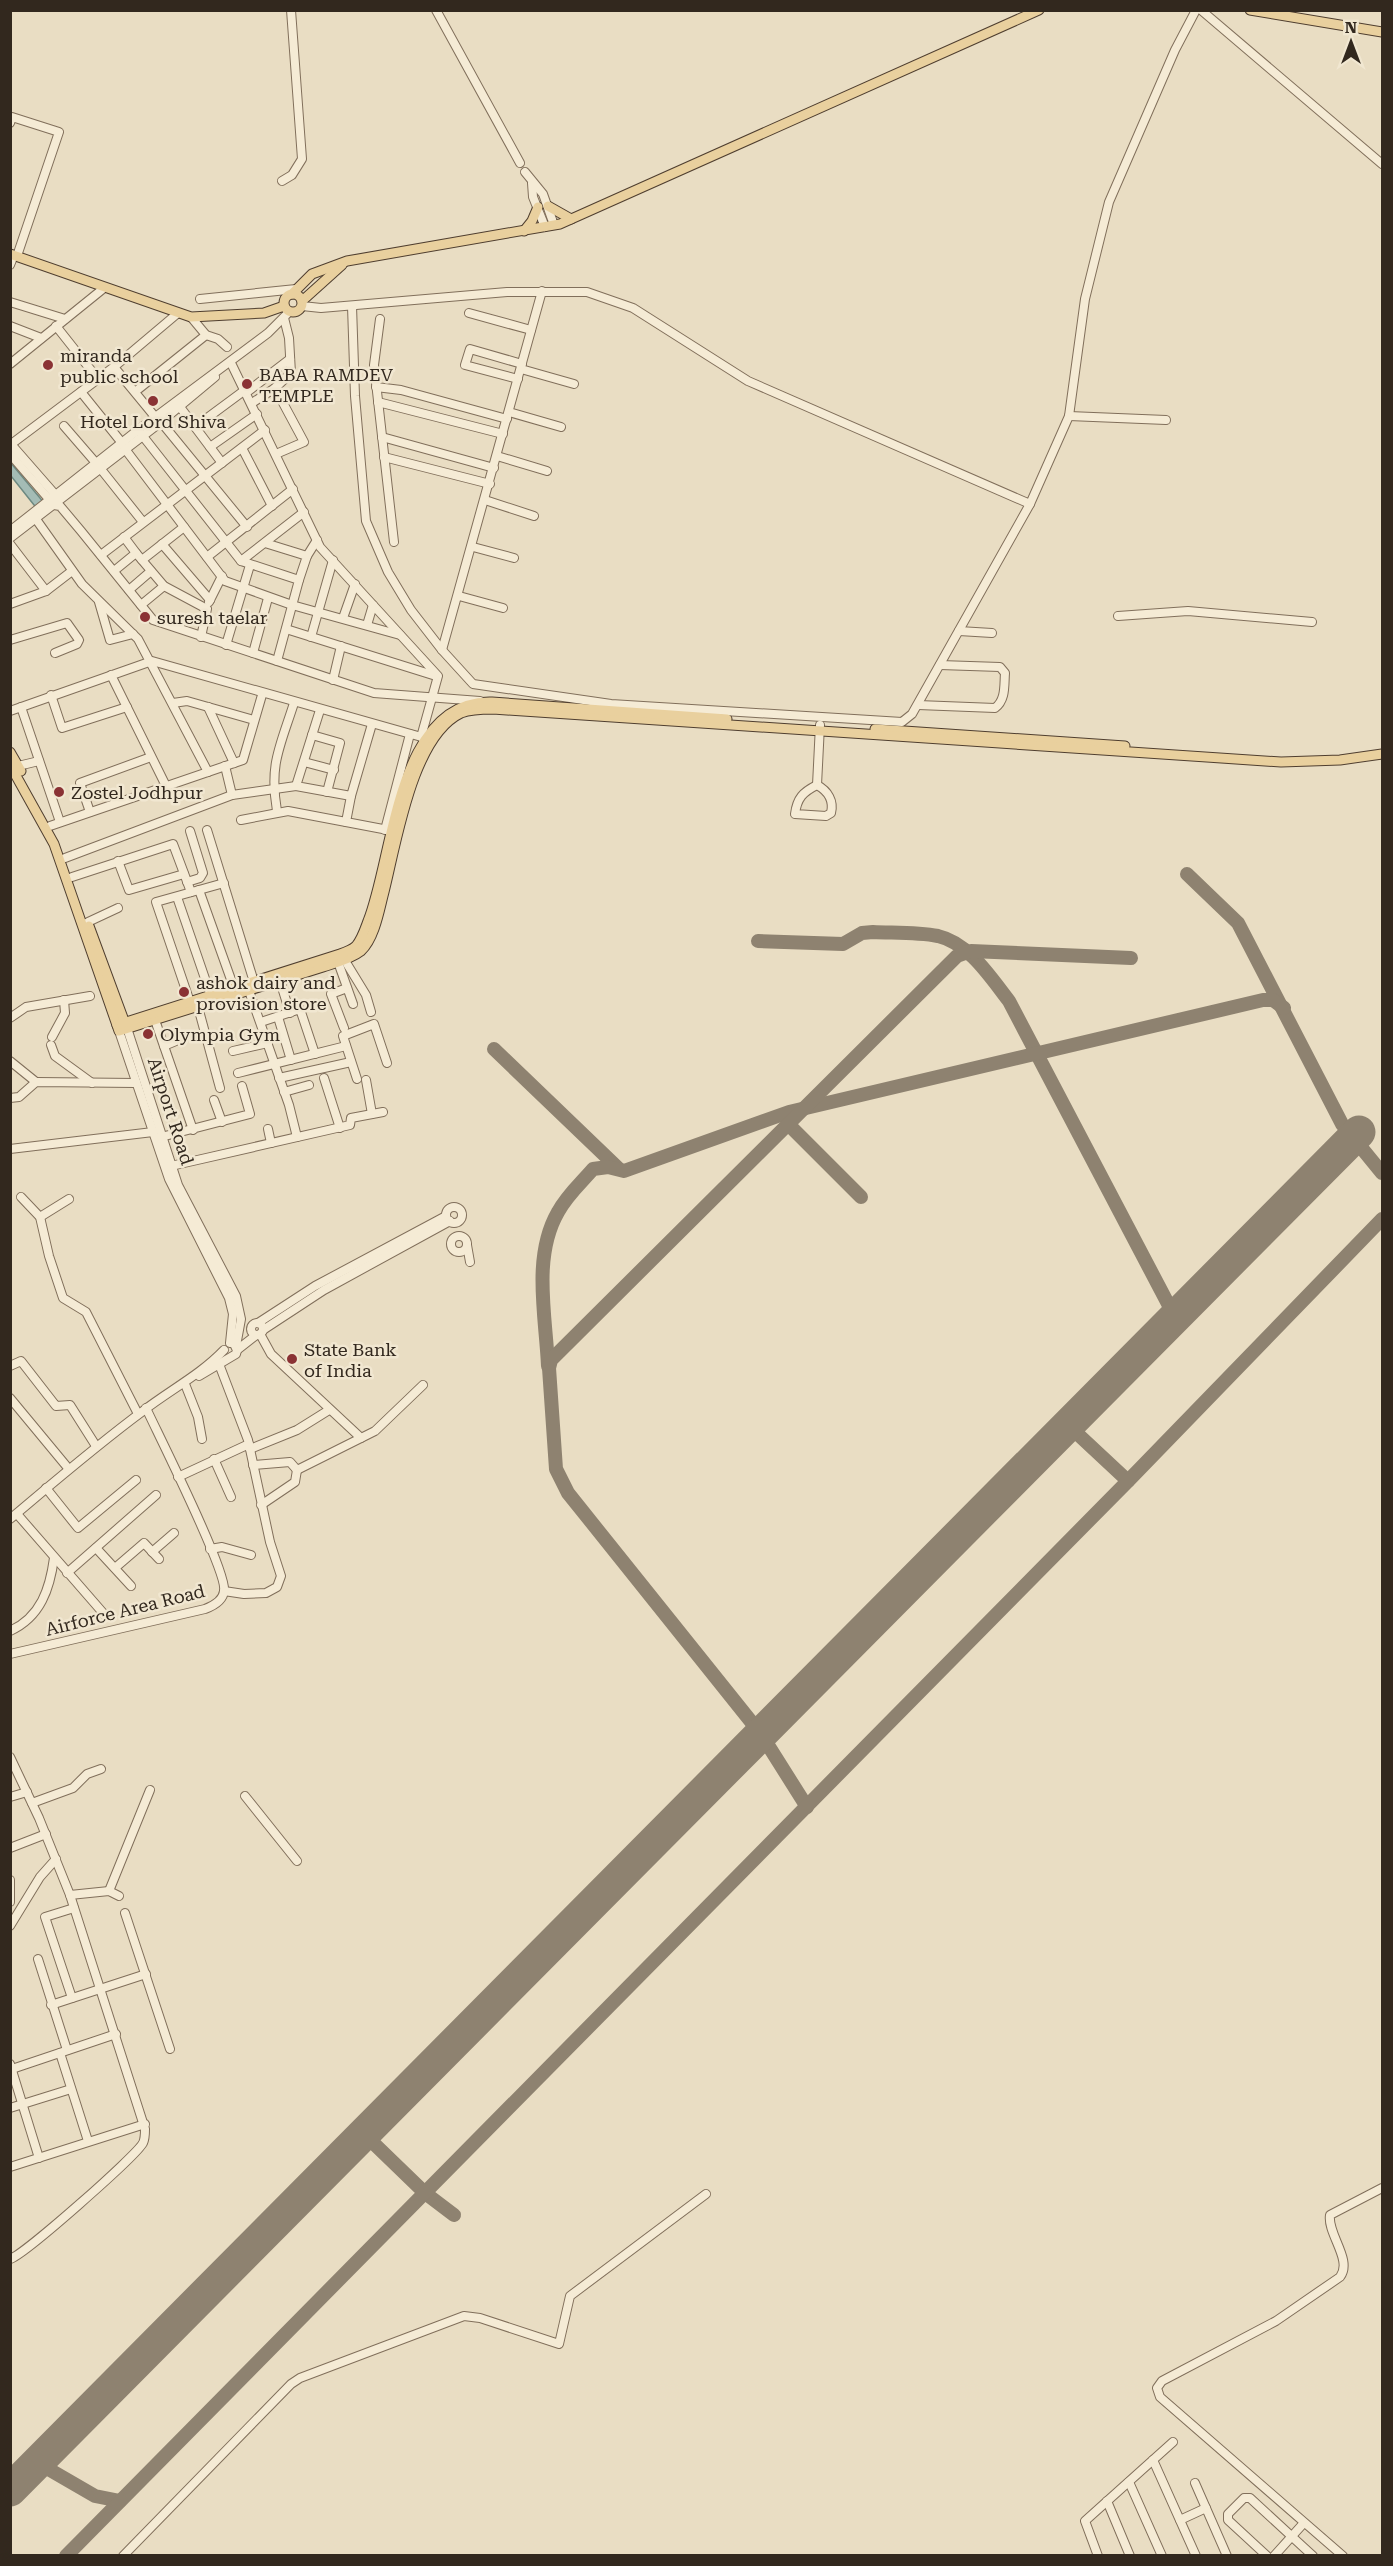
<svg xmlns="http://www.w3.org/2000/svg" width="1393" height="2566" font-family="'Roboto Serif',serif">
<style>
.water{fill:#a4bcb5;stroke:#6d8981;stroke-width:1.5}
.lines{fill:none;stroke-linecap:round;stroke-linejoin:round}
.taxiway{stroke:#8e8270;stroke-width:14}
.runway{stroke:#8e8270;stroke-width:33}
.minor-casing{stroke:#816f5b;stroke-width:10}
.major-casing{stroke:#4f3e2f;stroke-width:11}
.minor{stroke:#f5ebd5;stroke-width:8}
.major{stroke:#e9d09e;stroke-width:9}
.poi-dot{fill:#8a3234;stroke:#f1e7d1;stroke-width:2}
.labels{text-anchor:middle;dominant-baseline:central;stroke-width:5;stroke-linejoin:round;paint-order:stroke}
.poi-label{font-size:18px;fill:#32281e;stroke:#f1e7d1;text-anchor:start}
.street-label{font-size:18px;fill:#32281e;stroke:#f1e7d1}
</style>
<rect width="100%" height="100%" fill="#e9ddc3"/>
<polygon class="water" points="10,462 45,504 38,510 11,476"/>
<g class="lines">
<g class="taxiway">
<polyline points="1187,874 1238,923 1342,1124 1382,1173"/>
<path d="M758,941l85,3 19,-11 11,-1c21,1 44,0 65,4 31,7 53,42 71,65l166,316"/>
<polyline points="494,1049 619,1169"/>
<polyline points="788,1124 861,1197"/>
<path d="M548,1366c-2,-49 -16,-109 10,-154 9,-17 23,-29 35,-43l15,-2 16,4 165,-59 474,-112h10l11,8"/>
<polyline points="1068,1425 1128,1481"/>
<polyline points="807,1807 761,1734 568,1493 556,1469 549,1368 551,1360 957,956 971,951 1131,958"/>
<polyline points="364,2134 425,2193 454,2215"/>
<polyline points="38,2463 95,2496 120,2501"/>
<polyline points="66,2556 1128,1481 1382,1219"/>
</g>
<polyline class="runway" points="10,2490 1359,1132"/>
<defs>
<g id="minor">
<polyline points="436,10 520,163"/>
<polyline points="1201,10 1382,164"/>
<polyline points="10,123 12,117 59,132 17,256"/>
<polyline points="525,172 543,194 554,225"/>
<polyline points="282,181 292,175 302,159 291,10"/>
<polyline points="532,183 533,197 545,227"/>
<polyline points="10,265 14,255"/>
<polyline points="200,299 296,289"/>
<polyline points="10,302 65,319"/>
<polyline points="302,306 321,308 507,292 587,292 633,308 748,381 1030,504 1069,416 1085,299 1109,202 1175,50 1196,10"/>
<polyline points="352,306 355,396 366,521 388,572 411,610 442,650 473,684 611,704 902,722 912,714 1030,504"/>
<polyline points="469,313 531,330"/>
<polyline points="191,317 206,335 218,339 227,347"/>
<polyline points="380,319 374,365 394,542"/>
<polyline points="10,326 41,338"/>
<polyline points="56,326 98,379"/>
<polyline points="231,363 320,547 438,676 421,737"/>
<polyline points="10,364 104,288"/>
<polyline points="114,367 156,418"/>
<polyline points="521,369 574,384"/>
<polyline points="518,379 465,365 470,349 522,364"/>
<polyline points="376,387 401,390 507,419"/>
<polyline points="275,388 304,442 276,454"/>
<polyline points="136,391 206,335"/>
<polyline points="81,392 122,443"/>
<polyline points="247,392 290,359"/>
<polyline points="378,402 503,434"/>
<polyline points="252,403 275,388 291,373 289,338 284,318"/>
<polyline points="180,407 222,463"/>
<polyline points="509,412 561,427"/>
<polyline points="1069,416 1166,420"/>
<polyline points="161,422 247,527"/>
<polyline points="64,426 96,463"/>
<polyline points="195,427 245,390"/>
<polyline points="142,435 241,561 299,580 277,661"/>
<polyline points="382,437 494,468"/>
<polyline points="10,443 59,499"/>
<polyline points="10,445 114,367 178,313"/>
<polyline points="210,447 257,414"/>
<polyline points="242,448 272,506"/>
<polyline points="125,449 225,581 292,605 400,635"/>
<polyline points="10,454 54,505 60,506 81,531 153,620 374,693 480,701"/>
<polyline points="497,456 547,471"/>
<polyline points="384,457 490,484"/>
<polyline points="100,468 143,522"/>
<polyline points="485,500 534,516"/>
<polyline points="33,515 82,584 138,639 208,772"/>
<polyline points="10,531 138,430 268,333 289,312"/>
<polyline points="124,537 136,553"/>
<polyline points="10,538 161,422 215,377"/>
<polyline points="265,543 307,556 299,580"/>
<polyline points="10,544 46,591"/>
<polyline points="162,544 210,600"/>
<polyline points="473,547 514,558"/>
<polyline points="101,555 265,430"/>
<polyline points="307,556 317,540"/>
<polyline points="207,557 293,489"/>
<polyline points="142,560 184,527"/>
<polyline points="241,561 304,512"/>
<polyline points="114,571 136,553 164,586 207,609 201,637"/>
<polyline points="129,590 151,571"/>
<polyline points="459,596 503,608"/>
<polyline points="99,602 110,640 133,634"/>
<polyline points="209,602 222,576"/>
<polyline points="10,604 46,591 72,571"/>
<polyline points="141,605 164,586"/>
<polyline points="1118,616 1188,611 1312,622"/>
<polyline points="343,618 355,584"/>
<polyline points="367,625 373,605"/>
<polyline points="286,629 436,676"/>
<polyline points="959,631 992,633"/>
<polyline points="311,637 333,560"/>
<polyline points="10,640 67,623 79,640 77,644 55,653"/>
<polyline points="226,645 250,565"/>
<polyline points="442,650 542,291"/>
<polyline points="253,653 268,598"/>
<polyline points="111,675 166,786"/>
<polyline points="333,680 341,646"/>
<polyline points="51,695 62,728 127,707"/>
<polyline points="173,703 187,701 254,720"/>
<path d="M918,705l77,3c11,-8 9,-23 10,-35l-5,-6 -60,-2"/>
<polyline points="21,707 60,822"/>
<polyline points="208,707 234,763"/>
<polyline points="320,710 296,786 351,796 372,724"/>
<polyline points="10,711 152,661 425,738"/>
<polyline points="312,735 340,743 327,792"/>
<polyline points="304,762 334,770"/>
<polyline points="18,766 39,761"/>
<polyline points="225,766 232,795"/>
<path d="M817,785c11,6 17,16 14,28l-5,3 -31,-2c2,-16 8,-22 22,-29z"/>
<polyline points="817,785 820,725"/>
<polyline points="351,796 346,822 388,830"/>
<path d="M277,811c-8,-47 3,-64 17,-108"/>
<polyline points="90,812 80,783 151,757"/>
<polyline points="241,820 288,811 346,822"/>
<polyline points="50,826 243,760 262,695"/>
<polyline points="207,830 254,982"/>
<polyline points="385,830 410,734"/>
<polyline points="65,858 232,795 296,786"/>
<polyline points="118,861 129,890 184,874"/>
<polyline points="72,877 173,844 191,892"/>
<polyline points="187,882 200,878 203,873 190,831"/>
<polyline points="199,890 234,988"/>
<polyline points="177,897 211,996"/>
<polyline points="88,922 118,908"/>
<polyline points="344,959 366,995 371,1012"/>
<polyline points="338,962 353,1004"/>
<polyline points="280,981 290,1013"/>
<polyline points="249,991 289,1105 297,1137"/>
<polyline points="190,1002 156,902 224,883"/>
<polyline points="198,1007 220,1088"/>
<polyline points="278,1017 291,1060"/>
<polyline points="10,1018 26,1007 90,996"/>
<polyline points="155,1020 193,1130"/>
<polyline points="261,1022 300,1009 315,1054"/>
<polyline points="127,1028 178,1185 236,1296 241,1319 236,1346"/>
<polyline points="344,1028 331,994 347,988"/>
<polyline points="119,1031 169,1179 229,1298 233,1314 230,1343"/>
<polyline points="52,1037 65,1013 64,1000"/>
<polyline points="51,1045 55,1056 92,1083"/>
<polyline points="164,1046 176,1041"/>
<polyline points="233,1051 268,1043"/>
<polyline points="10,1061 36,1082"/>
<polyline points="238,1073 346,1046"/>
<polyline points="279,1078 351,1062"/>
<polyline points="324,1078 340,1128"/>
<polyline points="357,1079 343,1036 374,1024 387,1063"/>
<polyline points="366,1080 372,1114"/>
<polyline points="284,1092 309,1085"/>
<polyline points="10,1098 19,1097 36,1082 136,1083"/>
<polyline points="214,1100 222,1122"/>
<polyline points="268,1129 271,1143"/>
<polyline points="161,1137 250,1114 242,1086"/>
<polyline points="10,1149 153,1132"/>
<polyline points="171,1166 350,1125 351,1118 383,1112"/>
<polyline points="21,1197 40,1217 49,1256 63,1298 86,1312 138,1414"/>
<circle cx="454" cy="1215" r="8"/>
<polyline points="40,1217 69,1199"/>
<circle cx="459" cy="1244" r="8"/>
<polyline points="467,1245 470,1262"/>
<circle cx="257" cy="1329" r="6"/>
<polyline points="258,1323 315,1286 446,1216"/>
<polyline points="263,1330 324,1290 450,1221"/>
<polyline points="260,1334 271,1354 361,1438 375,1431 423,1385"/>
<polyline points="237,1350 255,1336"/>
<polyline points="219,1364 248,1440 270,1542 281,1576 277,1587 266,1593 244,1594 224,1591"/>
<polyline points="10,1366 21,1361 56,1406 70,1405 96,1446"/>
<polyline points="199,1376 236,1354 237,1350 234,1344"/>
<polyline points="185,1384 198,1417 202,1439"/>
<polyline points="10,1398 68,1468"/>
<polyline points="250,1449 297,1430 329,1410"/>
<polyline points="214,1459 231,1497"/>
<polyline points="253,1465 290,1462 297,1470 361,1438"/>
<polyline points="178,1477 249,1444"/>
<polyline points="46,1488 78,1528 136,1480"/>
<polyline points="261,1505 295,1482 297,1470"/>
<polyline points="17,1514 104,1614"/>
<path d="M10,1519c44,-37 87,-74 133,-108 27,-21 57,-36 81,-61"/>
<polyline points="96,1548 131,1586"/>
<polyline points="210,1549 222,1547 251,1555"/>
<polyline points="152,1552 174,1533"/>
<polyline points="115,1568 144,1543 159,1559"/>
<polyline points="67,1573 156,1495"/>
<path d="M10,1631c31,-14 40,-43 44,-73"/>
<path d="M10,1654l195,-45c8,-3 18,-8 19,-18 4,-18 -66,-157 -78,-183"/>
<path d="M10,1757l29,61 31,77 75,234c0,4 0,10 -2,14 -7,13 -119,112 -133,116"/>
<polyline points="245,1796 297,1861"/>
<polyline points="10,1797 27,1792"/>
<polyline points="32,1803 73,1788 87,1774 101,1769"/>
<polyline points="10,1848 46,1834"/>
<polyline points="10,1880 10,1902"/>
<polyline points="109,1891 150,1790"/>
<polyline points="70,1895 109,1891 119,1896"/>
<polyline points="125,1913 170,2049"/>
<polyline points="10,1926 40,1877 56,1859"/>
<polyline points="38,1959 67,2050"/>
<polyline points="72,1998 45,1917 74,1908"/>
<polyline points="51,2005 146,1974"/>
<polyline points="60,2053 88,2141"/>
<polyline points="10,2064 39,2158"/>
<polyline points="12,2069 116,2034"/>
<polyline points="10,2108 71,2089"/>
<polyline points="10,2167 145,2124"/>
<polyline points="1153,2460 1196,2556"/>
<polyline points="1129,2482 1162,2556"/>
<polyline points="1195,2483 1227,2556"/>
<polyline points="1107,2501 1130,2556"/>
<polyline points="1180,2520 1206,2508"/>
<polyline points="123,2556 291,2384 300,2378 464,2316 480,2318 559,2344 570,2296 706,2194"/>
<polyline points="1098,2556 1085,2521 1173,2442"/>
<polyline points="1267,2556 1228,2520 1228,2514 1244,2498 1250,2498 1313,2556"/>
<polyline points="1274,2556 1302,2525"/>
<path d="M1343,2556l-183,-159 -3,-9 5,-7 114,-60 64,-44c13,-17 -13,-43 -10,-62l52,-27"/>
</g>
<g id="major">
<polyline points="1250,10 1382,32"/>
<polyline points="548,206 571,219"/>
<polyline points="524,231 532,221 538,207"/>
<polyline points="10,254 191,317 264,313 284,306"/>
<circle cx="293" cy="303" r="9"/>
<polyline points="292,294 312,274 347,261 560,224 1039,10"/>
<polyline points="302,301 342,265"/>
<polyline points="875,729 1125,746"/>
<polyline points="10,752 21,771"/>
<path d="M10,765l44,79 65,187 204,-64c12,-4 28,-8 38,-16 13,-12 18,-39 22,-55 13,-49 28,-159 78,-183 10,-4 22,-4 32,-4l788,53 59,-2 42,-6"/>
<polyline points="89,926 126,1026"/>
<path d="M117,1025l223,-71c6,-2 12,-4 16,-8 6,-7 9,-17 12,-25 26,-64 28,-222 124,-219l235,17"/>
</g>
</defs>
<use href="#minor" class="minor-casing"/>
<use href="#major" class="major-casing"/>
<use href="#minor" class="minor"/>
<use href="#major" class="major"/>
</g>
<g class="poi-dot">
<circle cx="48" cy="365" r="6"/>
<circle cx="247" cy="384" r="6"/>
<circle cx="153" cy="401" r="6"/>
<circle cx="145" cy="617" r="6"/>
<circle cx="59" cy="792" r="6"/>
<circle cx="184" cy="992" r="6"/>
<circle cx="148" cy="1034" r="6"/>
<circle cx="292" cy="1359" r="6"/>
</g>
<g class="labels">
<g class="poi-label">
<text x="60" y="355">miranda<tspan x="60" dy="21">public school</tspan></text>
<text x="259" y="374">BABA RAMDEV<tspan x="259" dy="21">TEMPLE</tspan></text>
<text x="153" y="421" text-anchor="middle">Hotel Lord Shiva</text>
<text x="157" y="617">suresh taelar</text>
<text x="71" y="792">Zostel Jodhpur</text>
<text x="196" y="982">ashok dairy and<tspan x="196" dy="21">provision store</tspan></text>
<text x="160" y="1034">Olympia Gym</text>
<text x="304" y="1349">State Bank<tspan x="304" dy="21">of India</tspan></text>
</g>
<g class="street-label">
<text transform="translate(171 1111) rotate(72)">Airport Road</text>
<text transform="translate(125 1610) rotate(-14)">Airforce Area Road</text>
</g>
</g>
<rect width="1393" height="2566" fill="none" stroke="#32281e" stroke-width="24"/>
<g transform="translate(1351 42)" stroke="#f1e7d1" stroke-width="4.5" paint-order="stroke">
<path d="M0-4.5L10 22L0 15L-10 22Z" fill="#32281e"/>
<text y="-9" font-size="16" font-weight="bold" text-anchor="middle" fill="#32281e">N</text>
</g>
</svg>
